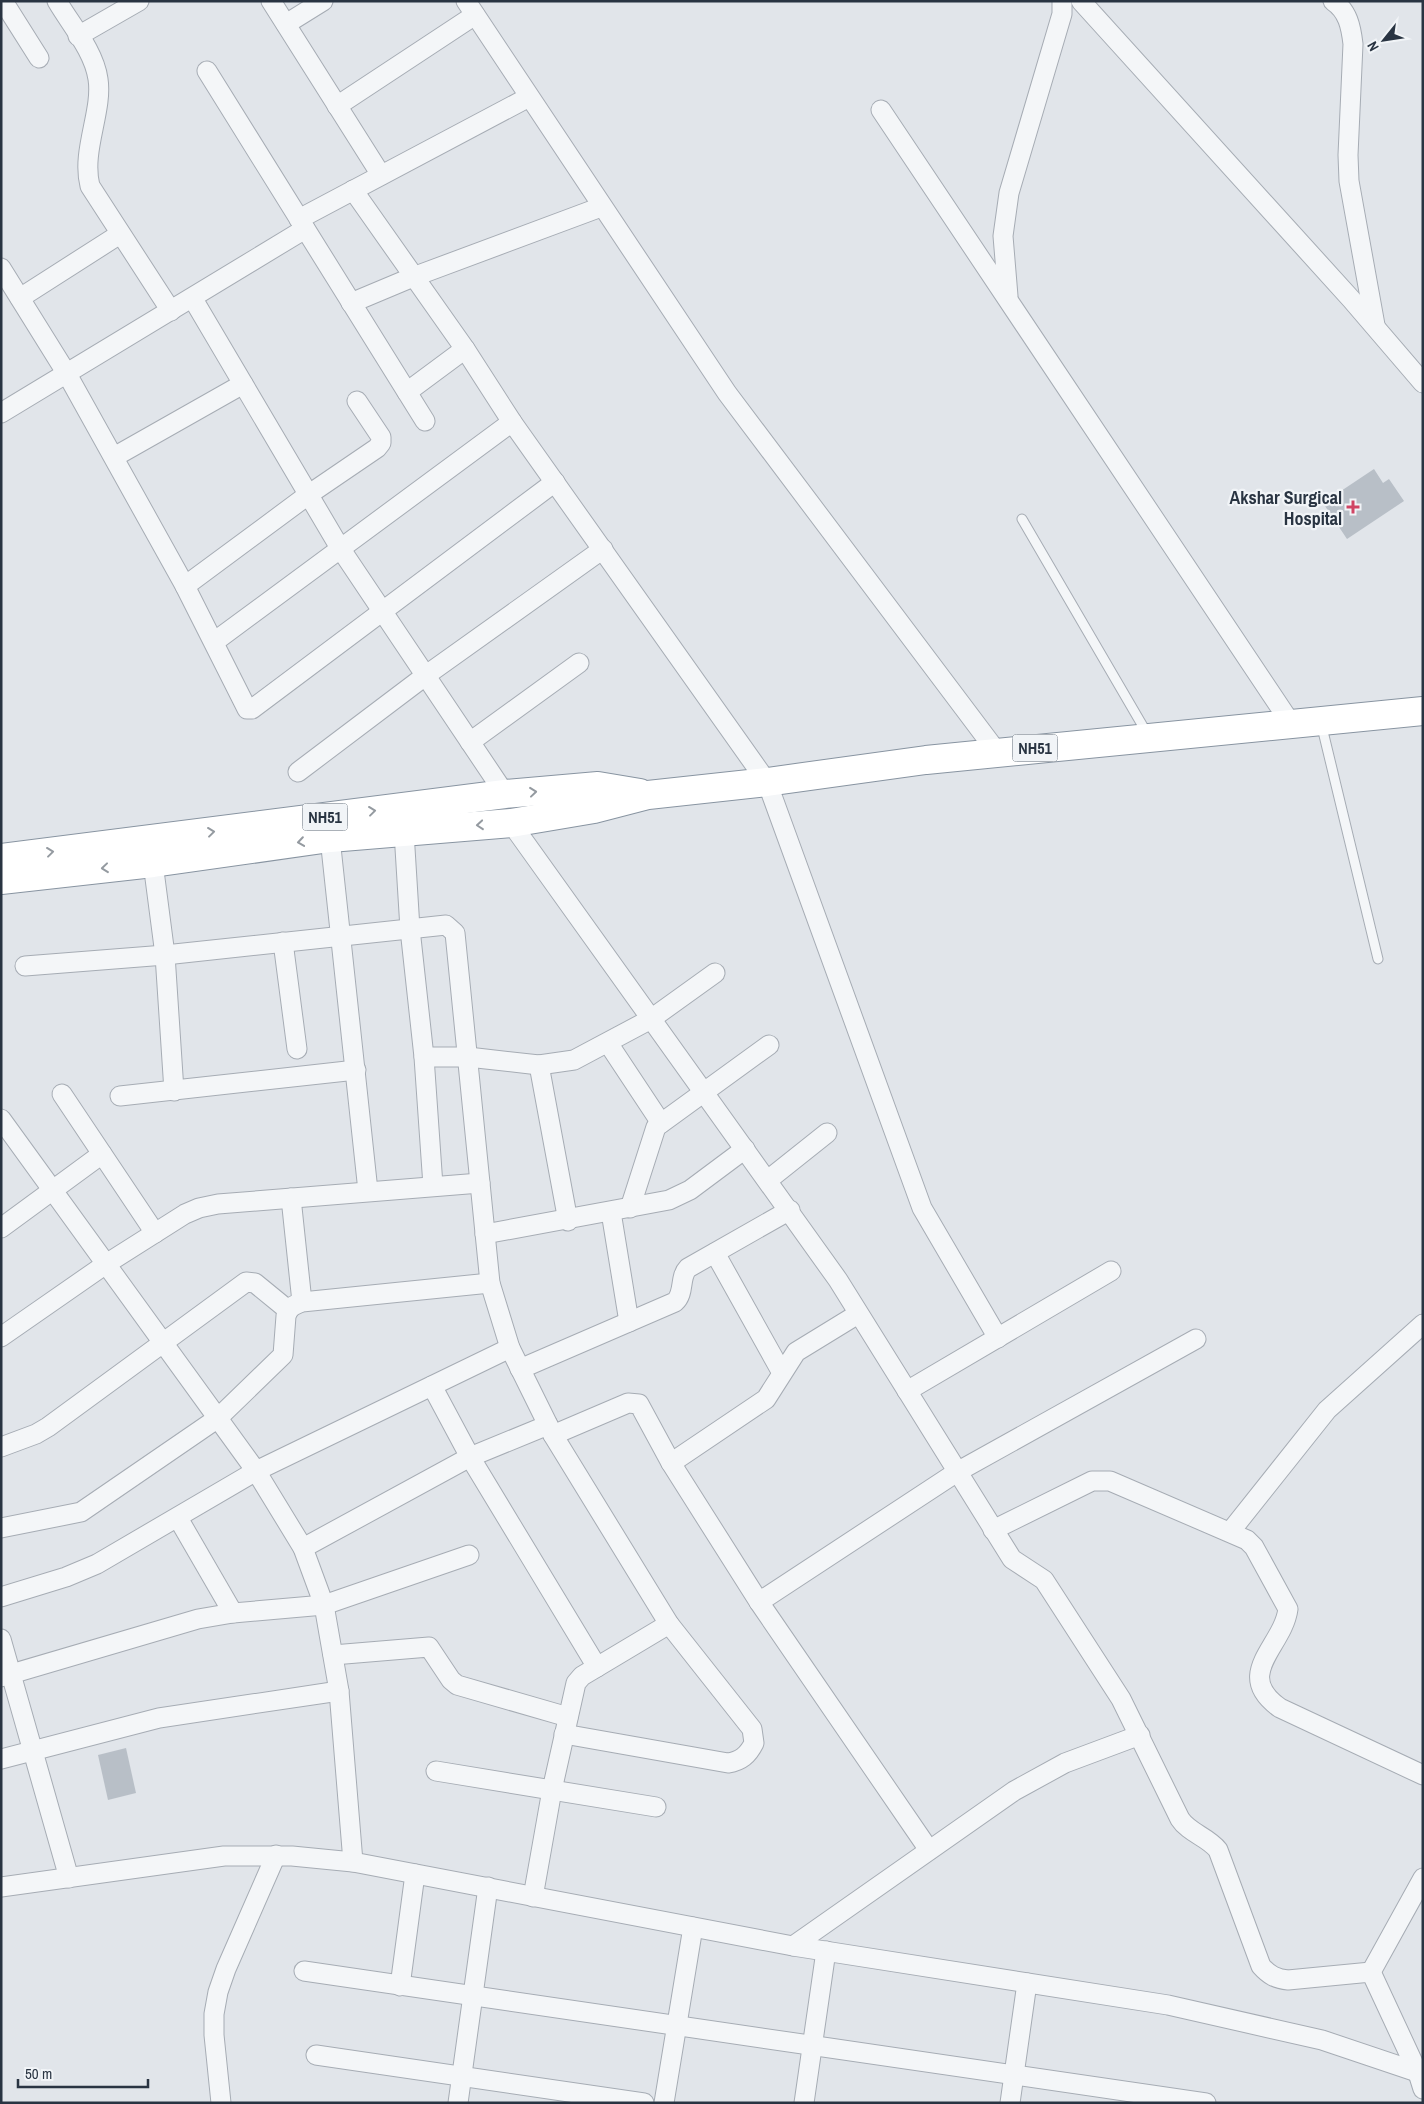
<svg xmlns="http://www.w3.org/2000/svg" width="1424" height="2104" font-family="'Archivo Narrow',sans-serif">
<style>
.building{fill:#b8bfc7}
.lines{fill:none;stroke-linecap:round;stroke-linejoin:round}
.lane-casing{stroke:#a6acb4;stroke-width:11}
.street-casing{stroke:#a6acb4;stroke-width:21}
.highway-casing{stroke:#8894a1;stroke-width:30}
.lane{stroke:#f4f6f8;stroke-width:9}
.street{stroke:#f4f6f8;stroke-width:19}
.highway{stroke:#fff;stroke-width:28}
.oneway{stroke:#949aa0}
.poi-dot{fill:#d04564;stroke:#f1f4f7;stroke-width:2}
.labels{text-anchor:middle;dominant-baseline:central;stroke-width:4.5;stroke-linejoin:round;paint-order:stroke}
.shield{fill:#f1f4f7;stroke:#656e78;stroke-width:1}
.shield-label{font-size:16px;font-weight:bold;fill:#293442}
.poi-label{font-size:18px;font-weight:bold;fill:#293442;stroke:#f1f4f7;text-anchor:end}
</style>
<rect width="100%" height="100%" fill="#e1e5ea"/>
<g class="building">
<polygon points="1374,469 1383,483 1389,479 1404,501 1347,539 1323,503"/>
<polygon points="126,1748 136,1793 108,1800 98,1755"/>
</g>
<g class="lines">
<defs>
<g id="lane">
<polyline points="1022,519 1148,735"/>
<polyline points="1321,723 1378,959"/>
</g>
<g id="street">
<polyline points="3,1 39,58"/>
<path d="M57,1c14,24 37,50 41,78 5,32 -17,72 -8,107l81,125"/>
<polyline points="271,1 381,175"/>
<polyline points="466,1 727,393 997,752"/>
<polyline points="1081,1 1351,299 1423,383"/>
<path d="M1333,1c15,10 18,26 20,43l-5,111 1,26 26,144"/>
<polyline points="286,24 323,1"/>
<polyline points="78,36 139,1"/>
<polyline points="207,71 425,421"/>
<polyline points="337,106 475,15"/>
<polyline points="881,110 1292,725"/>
<polyline points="353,190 465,349 512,422 767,782 922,1208 998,1338"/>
<polyline points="299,219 529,97"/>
<polyline points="1,268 67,374 185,586 247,709 252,709 555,482"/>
<polyline points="1008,296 1003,236 1009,193 1062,14 1062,1"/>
<polyline points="20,298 120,234"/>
<polyline points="193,299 340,548 505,794"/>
<polyline points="351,303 413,277 601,207"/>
<polyline points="407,392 465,349"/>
<polyline points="1,413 305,229"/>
<polyline points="114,457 243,384"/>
<polyline points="185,586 308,495 377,448 381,443 381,437 357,401"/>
<polyline points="214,642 512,422"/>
<polyline points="470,742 579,663"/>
<polyline points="298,772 425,676 603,549"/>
<path d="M511,823l327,457 174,279 32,21 77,119 59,120c9,14 28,18 38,31l43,116c8,9 15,13 27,14l83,-8 47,101 5,16"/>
<polyline points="404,832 410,929 424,1057 433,1186"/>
<polyline points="330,838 368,1191"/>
<polyline points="153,863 165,955 174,1091"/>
<polyline points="283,942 297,1049"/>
<path d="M25,966l140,-11 281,-30 9,8 35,350 20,65 43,87 116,189 83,105 2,14c-6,12 -13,18 -26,20l-164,-29"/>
<polyline points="608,1043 661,1123"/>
<polyline points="424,1057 468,1057 539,1065 574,1060 651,1019 715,973"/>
<polyline points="539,1065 568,1221"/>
<polyline points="62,1094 155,1233"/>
<polyline points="120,1096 356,1070"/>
<polyline points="1,1119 256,1471 303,1548 324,1605 339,1691 353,1862"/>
<polyline points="768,1180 827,1133"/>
<polyline points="291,1198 302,1302"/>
<polyline points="630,1208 656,1127 769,1045"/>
<polyline points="611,1212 629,1322"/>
<polyline points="1,1228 102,1154"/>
<polyline points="485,1234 669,1200 690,1190 745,1149"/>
<polyline points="715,1253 782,1373"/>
<polyline points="1,1337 106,1264 185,1214 199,1208 218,1204 480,1183"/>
<path d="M520,1369l155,-67c10,-9 4,-25 13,-34l102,-58"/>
<polyline points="432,1386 470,1457 597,1667"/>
<polyline points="907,1391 1111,1271"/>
<polyline points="553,1435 628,1403 639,1404 671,1463 759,1602 929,1850"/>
<polyline points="1,1447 36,1434 48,1427 246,1282 255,1283 288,1310"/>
<polyline points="671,1463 766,1399 796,1352 858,1314"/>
<polyline points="178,1518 233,1613"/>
<path d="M1,1528l80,-16 137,-94 65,-63 3,-39c3,-9 8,-11 16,-14l188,-19"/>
<path d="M993,1530l99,-49h18l137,59 7,7 34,62c-5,38 -56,65 -8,99l143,67"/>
<polyline points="1230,1532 1327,1410 1423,1324"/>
<polyline points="303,1548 470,1457 548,1425"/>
<polyline points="1,1597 66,1577 97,1564 256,1471 510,1348"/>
<polyline points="759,1602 957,1472 1196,1339"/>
<polyline points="1,1639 69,1878"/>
<polyline points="333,1655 429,1647 451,1680 457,1685 568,1717"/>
<polyline points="1,1677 198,1619 233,1613 324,1605 469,1555"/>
<polyline points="1,1759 159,1718 339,1691"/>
<polyline points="436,1771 656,1807"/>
<polyline points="1,1887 224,1856 292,1856 353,1862 793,1946 1168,2005 1322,2040 1423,2074"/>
<polyline points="533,1897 552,1790 576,1683 582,1676 669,1624"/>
<polyline points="793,1946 1014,1791 1065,1763 1140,1735"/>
<polyline points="304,1971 1206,2103"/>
<polyline points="1371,1972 1423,1878"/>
<polyline points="400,1986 415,1874"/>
<polyline points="316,2055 644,2103"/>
<polyline points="221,2103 214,2035 214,2014 218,1992 226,1969 276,1855"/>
<polyline points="458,2103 488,1887"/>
<polyline points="664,2103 693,1927"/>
<polyline points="804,2103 826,1951"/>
<polyline points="1010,2103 1027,1983"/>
</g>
<g id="highway">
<polyline points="1,858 505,794 598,786 640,793"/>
<polyline points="1,880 153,863 330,838 511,823 594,809 648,795 767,782 926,760 1423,711"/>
</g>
</defs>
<use href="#lane" class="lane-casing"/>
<use href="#street" class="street-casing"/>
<use href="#highway" class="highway-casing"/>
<use href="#lane" class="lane"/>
<use href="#street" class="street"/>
<use href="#highway" class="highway"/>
</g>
<defs><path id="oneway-chevron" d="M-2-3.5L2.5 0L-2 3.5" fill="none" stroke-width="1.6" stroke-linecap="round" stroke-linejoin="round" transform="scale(1.25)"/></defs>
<g class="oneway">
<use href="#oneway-chevron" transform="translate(533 792) rotate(-6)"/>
<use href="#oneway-chevron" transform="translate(372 811) rotate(-7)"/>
<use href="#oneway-chevron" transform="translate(480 825) rotate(175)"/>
<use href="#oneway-chevron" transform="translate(211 832) rotate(-7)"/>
<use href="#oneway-chevron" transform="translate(301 842) rotate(172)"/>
<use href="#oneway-chevron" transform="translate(50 852) rotate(-7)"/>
<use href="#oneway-chevron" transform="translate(105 868) rotate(174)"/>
</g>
<path class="poi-dot" d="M1350.5 499.5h5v5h5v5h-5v5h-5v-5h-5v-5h5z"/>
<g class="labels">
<g class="shield">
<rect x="1012.5" y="734.5" width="45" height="27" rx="4"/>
<rect x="302.5" y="803.5" width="45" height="27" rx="4"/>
</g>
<g class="shield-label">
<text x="1035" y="748">NH51</text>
<text x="325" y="817">NH51</text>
</g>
<g class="poi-label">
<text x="1342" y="497">Akshar Surgical<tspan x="1342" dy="21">Hospital</tspan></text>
</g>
</g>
<rect width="1424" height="2104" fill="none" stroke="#293442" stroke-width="5"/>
<g transform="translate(1384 40) rotate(240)" stroke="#f1f4f7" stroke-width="4" paint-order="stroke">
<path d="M0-4L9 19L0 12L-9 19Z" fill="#293442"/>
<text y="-8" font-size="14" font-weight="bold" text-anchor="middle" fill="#293442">N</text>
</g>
<path d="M18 2079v8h130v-8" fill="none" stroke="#293442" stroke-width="2.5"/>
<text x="25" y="2079" font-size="15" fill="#293442" stroke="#f1f4f7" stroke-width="4" paint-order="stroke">50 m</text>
</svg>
